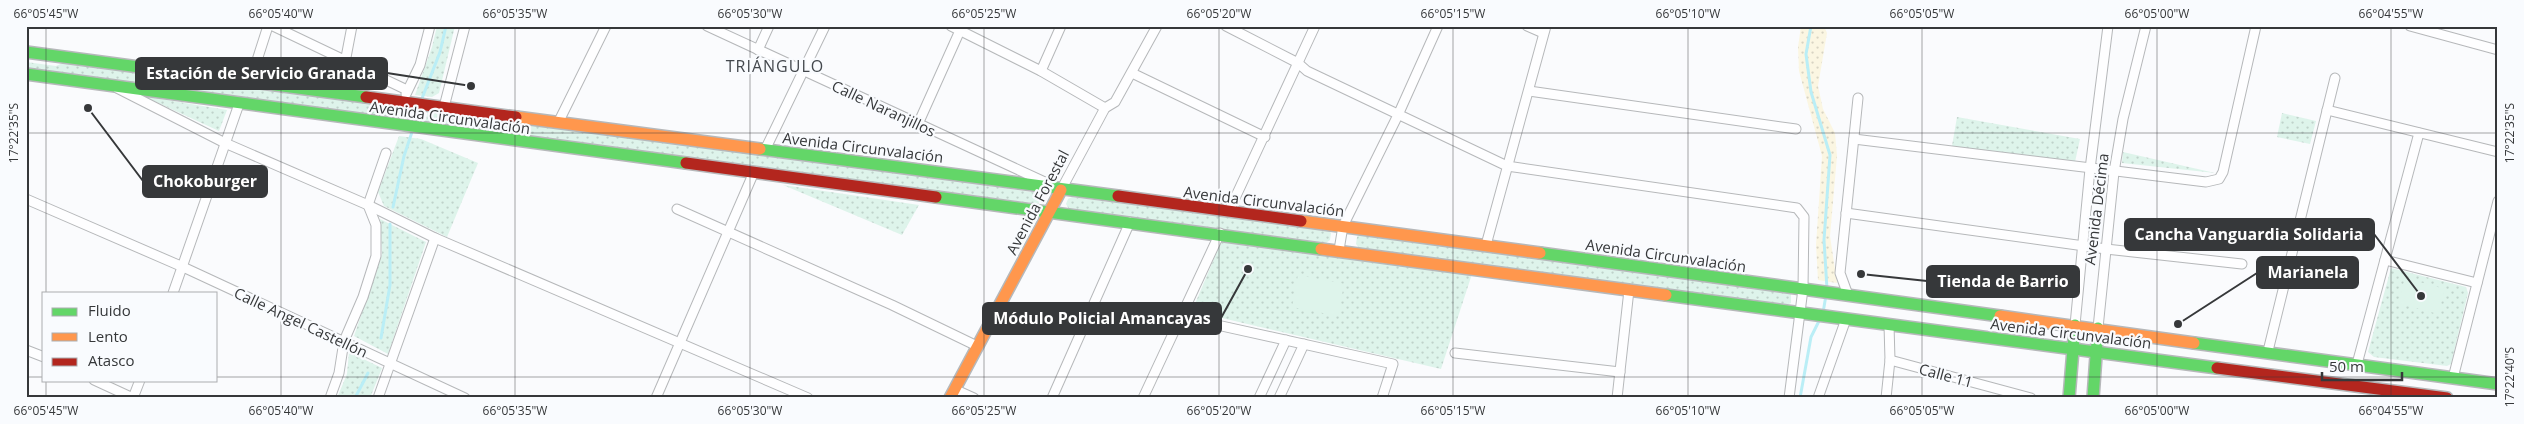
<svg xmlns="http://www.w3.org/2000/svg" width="2524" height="424" font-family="'Open Sans',sans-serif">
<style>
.grass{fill:url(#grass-dots)}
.sand{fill:url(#sand-dots)}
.garden{fill:#def4eb}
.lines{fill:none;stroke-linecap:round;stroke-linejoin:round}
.stream{stroke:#baeef6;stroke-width:3}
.street-casing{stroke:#b6b8ba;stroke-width:11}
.fast-casing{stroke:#b6b8ba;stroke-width:14}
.slow-casing{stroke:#b6b8ba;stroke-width:14}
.jam-casing{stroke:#b6b8ba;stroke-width:14}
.street{stroke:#fefeff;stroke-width:9}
.fast{stroke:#63d668;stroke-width:11}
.slow{stroke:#ff974d;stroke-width:11}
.jam{stroke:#b3261e;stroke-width:11}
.ticks{fill:none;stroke:#36383a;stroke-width:1;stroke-opacity:0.45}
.labels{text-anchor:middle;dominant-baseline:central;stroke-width:4.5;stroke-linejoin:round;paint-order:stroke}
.street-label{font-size:15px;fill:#36383a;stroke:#f9fbfe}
.neighbourhood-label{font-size:16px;letter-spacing:1px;fill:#44484d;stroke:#f9fbfe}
.leader{fill:none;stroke:#36383a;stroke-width:2}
.callout-dot{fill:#36383a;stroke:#f9fbfe;stroke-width:2}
.callout{fill:#36383a;stroke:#36383a;stroke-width:2}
.callout-label{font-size:16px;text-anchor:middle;font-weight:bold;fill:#fff}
.neatline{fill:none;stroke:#36383a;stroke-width:2}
.ticks-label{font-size:12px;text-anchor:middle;fill:#36383a}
</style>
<defs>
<pattern id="grass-dots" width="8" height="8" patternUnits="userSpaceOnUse" patternTransform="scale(1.25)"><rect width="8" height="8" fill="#def4eb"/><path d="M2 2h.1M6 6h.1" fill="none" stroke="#bfd2ca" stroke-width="1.8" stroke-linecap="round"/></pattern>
<pattern id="sand-dots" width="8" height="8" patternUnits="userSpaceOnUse" patternTransform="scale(1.25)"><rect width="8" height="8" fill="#fbf6e2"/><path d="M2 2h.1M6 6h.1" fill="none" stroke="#d8d4c3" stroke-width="1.8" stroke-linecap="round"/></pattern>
</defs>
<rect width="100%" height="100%" fill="#fafbfd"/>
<g class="grass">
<polygon points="437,26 455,26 439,93 432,97 415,95 432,47"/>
<polygon points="26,62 56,66 65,62 410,108 405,121 26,69"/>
<polygon points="143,96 227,110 219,131"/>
<polygon points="428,111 904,173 1044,194 1038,204 425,123"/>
<polygon points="2282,113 2316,121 2310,144 2277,137"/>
<polygon points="1957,117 2080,139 2075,162 1952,146"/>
<polygon points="399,136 421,139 478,163 447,237 384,206 378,192"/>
<polygon points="2123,152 2215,173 2122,163"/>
<polygon points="783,185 919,205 902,235"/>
<polygon points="1072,197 1328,230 1331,233 1330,240 1326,243 1069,209 1066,204 1068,199"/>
<polygon points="380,219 426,242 388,354 354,336 382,254"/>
<polygon points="1360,234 1787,291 1791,294 1791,303 1787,305 1359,248 1356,244 1357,237"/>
<polygon points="1221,242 1472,274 1441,369 1192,311"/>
<polygon points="2391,268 2466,287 2468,293 2451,364 2447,366 2374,357 2368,352"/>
<polygon points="349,352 382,368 370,398 337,398 347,374"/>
</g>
<polygon class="sand" points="1801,26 1824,26 1827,33 1818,86 1823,109 1835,133 1837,156 1830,236 1837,283 1818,280 1816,245 1822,156 1799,71 1798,47"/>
<g class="garden">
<polygon points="1298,275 1344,284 1338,316 1292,307"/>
<polygon points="2405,278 2445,289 2438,314 2398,303"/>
</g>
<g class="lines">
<g class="stream">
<polyline points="1811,26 1806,54 1811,92 1830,155 1824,240 1827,289"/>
<polyline points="421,101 440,52 446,26"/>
<polyline points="415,123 419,107"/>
<polyline points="393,207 404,156 413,129"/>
<polyline points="1823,313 1826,295"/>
<polyline points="381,338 390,285 390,224"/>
<polyline points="355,398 368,373"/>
<polyline points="1800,398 1811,337 1820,319"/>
</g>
<defs>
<g id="street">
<polyline points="273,26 407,90"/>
<polyline points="707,26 1047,183"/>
<polyline points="951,26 1041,71 1105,108"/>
<polyline points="1226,26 1298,63 1307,71 1507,166 1797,208 1804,217 1803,289 1789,398"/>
<polyline points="1527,26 1543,33"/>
<polyline points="2410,26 2498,50"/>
<polyline points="758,50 769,26"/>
<polyline points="1041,71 1061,26"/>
<polyline points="1132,73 1265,137"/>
<polyline points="250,82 268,26"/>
<polyline points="117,88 225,143 368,205 435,238 808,398"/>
<polyline points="1529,91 1796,129"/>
<polyline points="339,94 352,26"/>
<polyline points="406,94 420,65 430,26"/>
<polyline points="444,107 465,26"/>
<polyline points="2327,110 2498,152"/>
<polyline points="558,123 606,26"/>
<polyline points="918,124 962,26"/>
<polyline points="1854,139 2206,182 2219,179 2223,172 2256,26"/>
<polyline points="765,150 825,26"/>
<polyline points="1059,189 1061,190 1105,108 1115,102 1157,26"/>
<polyline points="26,199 183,267 465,398"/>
<polyline points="677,209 892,305 977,346"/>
<polyline points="1229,211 1315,26"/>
<polyline points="1846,213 2106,249 2242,264"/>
<polyline points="1486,245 1546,26"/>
<polyline points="1339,250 1343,226 1398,115 1438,26"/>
<polyline points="2385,260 2477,283"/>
<polyline points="173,293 239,104"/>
<polyline points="1848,295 1840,273 1858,98"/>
<polyline points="1181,317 1393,364 1382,398"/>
<polyline points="2075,325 2090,169 2108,26"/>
<polyline points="2098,328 2114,172 2123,119 2146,26"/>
<polyline points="26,350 44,357"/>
<polyline points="2268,351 2335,78"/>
<polyline points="1455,353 1620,372"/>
<polyline points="1890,360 2031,398"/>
<polyline points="2357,364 2419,133"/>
<polyline points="2453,378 2498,201"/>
<polyline points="94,380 133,398"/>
<polyline points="954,389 974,398"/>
<polyline points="133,398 140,380"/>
<polyline points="330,398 339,373 344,341 363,297 376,256 376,225 368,205 386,153"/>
<polyline points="378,398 435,238"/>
<polyline points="656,398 754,172"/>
<polyline points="1052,398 1130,222"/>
<polyline points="1143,398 1220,233"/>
<polyline points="1259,398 1286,340"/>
<polyline points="1279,398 1304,344"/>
<polyline points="1617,398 1629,290"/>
<polyline points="1818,398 1846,319"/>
<polyline points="1886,398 1890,360 1889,325"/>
</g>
<g id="fast">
<polyline points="26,52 366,97"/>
<polyline points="26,74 686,163"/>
<polyline points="760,149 1118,196"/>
<polyline points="936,197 1321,249"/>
<polyline points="1540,253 2000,316"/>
<polyline points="1666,295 2217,368"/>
<polyline points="2194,343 2498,384"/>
<polyline points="2069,398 2075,325"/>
<polyline points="2093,398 2098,328"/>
</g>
<g id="slow">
<polyline points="516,117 760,149"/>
<polyline points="1301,221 1540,253"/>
<polyline points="1321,249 1666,295"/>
<polyline points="2000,316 2194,343"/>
<polyline points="950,398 1061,190"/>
</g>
<g id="jam">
<polyline points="366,97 516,117"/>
<polyline points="686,163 936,197"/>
<polyline points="1118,196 1301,221"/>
<polyline points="2217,368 2447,398"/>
</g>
</defs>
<use href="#street" class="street-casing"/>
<use href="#fast" class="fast-casing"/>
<use href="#slow" class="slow-casing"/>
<use href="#jam" class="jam-casing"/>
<use href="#street" class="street"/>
<use href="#fast" class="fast"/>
<use href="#slow" class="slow"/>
<use href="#jam" class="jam"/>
</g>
<path class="ticks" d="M46,26v267M281,26v372M515,26v372M750,26v372M984,26v372M1219,26v372M1453,26v372M1688,26v372M1922,26v372M2157,26v372M2391,26v372M26,133h2472M26,377h18M216,377h2282M46,380v18"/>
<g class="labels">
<g class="street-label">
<text transform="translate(884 108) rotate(25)">Calle Naranjillos</text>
<text transform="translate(450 117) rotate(8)">Avenida Circunvalación</text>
<text transform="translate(863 147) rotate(7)">Avenida Circunvalación</text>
<text transform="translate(1264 201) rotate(7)">Avenida Circunvalación</text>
<text transform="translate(1037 202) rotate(-62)">Avenida Forestal</text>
<text transform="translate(2096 209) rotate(-83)">Avenida Décima</text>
<text transform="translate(1666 255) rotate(8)">Avenida Circunvalación</text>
<text transform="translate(301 322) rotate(25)">Calle Angel Castellón</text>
<text transform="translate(2071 333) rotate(7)">Avenida Circunvalación</text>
<text transform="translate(1946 375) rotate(15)">Calle 11</text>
</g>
<g class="neighbourhood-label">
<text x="775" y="66">TRIÁNGULO</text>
</g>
</g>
<path class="leader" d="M471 86L387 73M88 108L143 181M2421 296L2374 234M2178 324L2257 273M1861 274L1927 281M1248 269L1221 318"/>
<g class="callout-dot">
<circle cx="471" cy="86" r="5"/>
<circle cx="88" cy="108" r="5"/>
<circle cx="2421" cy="296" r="5"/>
<circle cx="2178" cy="324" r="5"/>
<circle cx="1861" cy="274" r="5"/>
<circle cx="1248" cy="269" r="5"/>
</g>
<g class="callout">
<rect x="136" y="58" width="251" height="31" rx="5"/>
<rect x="143" y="166" width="124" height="31" rx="5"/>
<rect x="2125" y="219" width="249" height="31" rx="5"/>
<rect x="2257" y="257" width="101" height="31" rx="5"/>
<rect x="1927" y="266" width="152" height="31" rx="5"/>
<rect x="983" y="303" width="238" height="31" rx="5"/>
</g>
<g class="callout-label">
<text x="261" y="79">Estación de Servicio Granada</text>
<text x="205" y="187">Chokoburger</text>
<text x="2249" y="240">Cancha Vanguardia Solidaria</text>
<text x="2308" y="278">Marianela</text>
<text x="2003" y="287">Tienda de Barrio</text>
<text x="1102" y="324">Módulo Policial Amancayas</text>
</g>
<rect width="2524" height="424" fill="none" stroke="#f9fbfe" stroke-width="55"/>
<rect x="42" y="292" width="175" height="90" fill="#f9fbfe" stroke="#abadb0"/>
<rect x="52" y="308" width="25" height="8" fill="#63d668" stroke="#abadb0"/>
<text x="88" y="316" font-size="15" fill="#36383a">Fluido</text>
<rect x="52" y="333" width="25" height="8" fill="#ff974d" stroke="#abadb0"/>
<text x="88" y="342" font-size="15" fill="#36383a">Lento</text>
<rect x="52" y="358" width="25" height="8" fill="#b3261e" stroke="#abadb0"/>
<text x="88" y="366" font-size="15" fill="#36383a">Atasco</text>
<path d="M2322 372v8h80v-8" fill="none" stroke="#36383a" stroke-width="2.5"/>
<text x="2329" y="372" font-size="15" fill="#36383a" stroke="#f9fbfe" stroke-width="4" paint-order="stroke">50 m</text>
<rect x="28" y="28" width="2468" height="368" class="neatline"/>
<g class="ticks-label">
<text x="46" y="18">66°05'45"W</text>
<text x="281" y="18">66°05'40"W</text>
<text x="515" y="18">66°05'35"W</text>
<text x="750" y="18">66°05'30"W</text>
<text x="984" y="18">66°05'25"W</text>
<text x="1219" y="18">66°05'20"W</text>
<text x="1453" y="18">66°05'15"W</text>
<text x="1688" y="18">66°05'10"W</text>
<text x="1922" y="18">66°05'05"W</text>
<text x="2157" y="18">66°05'00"W</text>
<text x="2391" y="18">66°04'55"W</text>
<text transform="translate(14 133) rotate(-90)" y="4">17°22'35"S</text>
<text transform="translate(2510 133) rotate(-90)" y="4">17°22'35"S</text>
<text transform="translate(2510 377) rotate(-90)" y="4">17°22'40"S</text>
<text x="46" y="415">66°05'45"W</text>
<text x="281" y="415">66°05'40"W</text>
<text x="515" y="415">66°05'35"W</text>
<text x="750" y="415">66°05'30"W</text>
<text x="984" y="415">66°05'25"W</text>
<text x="1219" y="415">66°05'20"W</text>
<text x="1453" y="415">66°05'15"W</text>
<text x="1688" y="415">66°05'10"W</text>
<text x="1922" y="415">66°05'05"W</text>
<text x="2157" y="415">66°05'00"W</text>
<text x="2391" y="415">66°04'55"W</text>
</g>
</svg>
